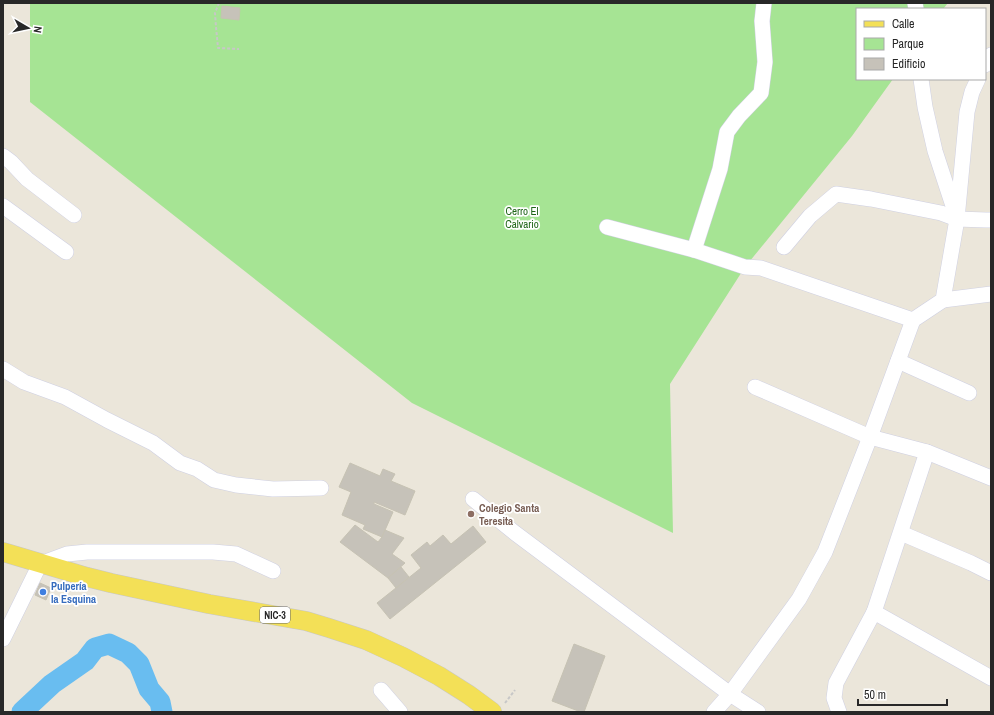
<svg xmlns="http://www.w3.org/2000/svg" width="994" height="715" font-family="'Archivo Narrow',sans-serif">
<style>
.green{fill:#a6e494}
.lines{fill:none;stroke-linecap:round;stroke-linejoin:round}
.river{stroke:#69bdf0;stroke-width:21}
.building{fill:#c6c2b9;stroke:#c6c2b3}
.minor-casing{stroke:#cfd0e2;stroke-width:16}
.major-casing{stroke:#c7c7c7;stroke-width:20}
.path{stroke:#c7c7c7;stroke-width:2;stroke-dasharray:3 2;stroke-linecap:butt}
.minor{stroke:#fff;stroke-width:15}
.major{stroke:#f3e057;stroke-width:19}
.education-dot{fill:#8d6e63;stroke:#fff;stroke-width:1.5}
.shop-dot{fill:#3f7fe0;stroke:#fff;stroke-width:1.5}
.labels{text-anchor:middle;dominant-baseline:central;stroke-width:3.5;stroke-linejoin:round;paint-order:stroke}
.shield{fill:#fff;stroke:#686868;stroke-width:1}
.shield-label{font-size:10px;font-weight:bold;fill:#282828}
.park-label{font-size:11px;fill:#1f6618;stroke:#fff}
.education-label{font-size:11px;font-weight:bold;fill:#785e54;stroke:#fff;text-anchor:start}
.shop-label{font-size:11px;font-weight:bold;fill:#366cbe;stroke:#fff;text-anchor:start}
</style>
<rect width="100%" height="100%" fill="#ebe6da"/>
<polygon class="green" points="30,3 948,3 943,9 857,9 857,79 893,79 852,136 745,267 670,384 673,533 412,403 30,102"/>
<g class="lines">
<polyline class="river" points="22,712 52,684 85,661 95,648 109,644 128,653 139,664 149,689 160,702 162,712"/>
</g>
<g class="building">
<polygon points="222,6 240,8 239,20 221,18"/>
<polygon points="350,463 380,476 383,469 395,474 391,481 415,491 405,515 374,502 374,504 393,512 382,537 363,529 365,525 342,515 351,492 339,487"/>
<polygon points="355,525 378,542 382,537 385,530 404,538 392,554 405,563 388,578 340,542"/>
<polygon points="473,526 486,542 390,619 377,603 421,568 411,555 427,542 430,546 443,535 451,544"/>
<polygon points="401,567 409,577 396,588 388,578"/>
<polygon points="40,583 51,588 46,600 35,595"/>
<polygon points="574,644 605,656 584,712 581,712 552,701"/>
</g>
<g class="lines">
<defs>
<g id="minor">
<polyline points="915,3 916,9"/>
<polyline points="985,65 991,55"/>
<polyline points="921,79 925,107 935,151 955,212"/>
<polyline points="3,156 11,162 27,179 74,215"/>
<polyline points="3,206 66,252"/>
<polyline points="607,227 694,250 745,267 761,268 913,320"/>
<polyline points="784,247 810,216 836,194 871,199 941,213 957,219 986,220 991,220"/>
<polyline points="694,250 720,169 727,132 739,116 761,93 765,62 762,21 764,3"/>
<polyline points="943,300 991,294"/>
<polyline points="898,361 969,393"/>
<polyline points="3,369 24,382 65,397 107,420 153,443 180,463 197,469 214,480 236,485 273,489 321,488"/>
<polyline points="755,387 870,437 927,452 991,478"/>
<polyline points="473,499 515,533 730,694 758,712"/>
<polyline points="901,533 971,563 991,573"/>
<polyline points="874,612 991,678"/>
<polyline points="3,639 40,564 67,554 87,552 213,552 236,554 273,571"/>
<polyline points="381,690 400,712"/>
<polyline points="714,712 730,694 799,599 825,552 870,437 913,320 943,300 957,219 967,112 972,92 978,79"/>
<polyline points="839,712 834,698 836,683 874,612 927,452"/>
</g>
<polyline id="major" points="3,552 87,577 111,583 209,604 306,621 329,628 366,640 403,657 439,676 469,695 492,712"/>
</defs>
<use href="#minor" class="minor-casing"/>
<use href="#major" class="major-casing"/>
<g class="path">
<polyline points="219,3 215,13 216,27 218,48 239,49"/>
<polyline points="505,703 515,690"/>
</g>
<use href="#minor" class="minor"/>
<use href="#major" class="major"/>
</g>
<circle class="education-dot" cx="471" cy="514" r="4"/>
<circle class="shop-dot" cx="43" cy="592" r="4"/>
<g class="labels">
<rect class="shield" x="260" y="607" width="30" height="16" rx="3"/>
<g class="shield-label">
<text x="275" y="615">NIC-3</text>
</g>
<g class="park-label">
<text x="522" y="211">Cerro El<tspan x="522" dy="13">Calvario</tspan></text>
</g>
<g class="education-label">
<text x="479" y="508">Colegio Santa<tspan x="479" dy="13">Teresita</tspan></text>
</g>
<g class="shop-label">
<text x="51" y="586">Pulpería<tspan x="51" dy="13">la Esquina</tspan></text>
</g>
</g>
<rect width="994" height="715" fill="none" stroke="#282828" stroke-width="8"/>
<rect x="856" y="8" width="130" height="72" fill="#ffffff" stroke="#a9a9a9"/>
<rect x="864" y="21" width="20" height="6" fill="#f3e057" stroke="#a9a9a9"/>
<text x="892" y="28" font-size="12" fill="#282828">Calle</text>
<rect x="864" y="38" width="20" height="12" fill="#a6e494" stroke="#a9a9a9"/>
<text x="892" y="48" font-size="12" fill="#282828">Parque</text>
<rect x="864" y="58" width="20" height="12" fill="#c6c2b9" stroke="#a9a9a9"/>
<text x="892" y="68" font-size="12" fill="#282828">Edificio</text>
<g transform="translate(28 28) rotate(99)" stroke="#ffffff" stroke-width="3" paint-order="stroke">
<path d="M0-3L7 15L0 10L-7 15Z" fill="#282828"/>
<text y="-6" font-size="11" font-weight="bold" text-anchor="middle" fill="#282828">N</text>
</g>
<path d="M858 699v6h89v-6" fill="none" stroke="#282828" stroke-width="2"/>
<text x="864" y="699" font-size="12" fill="#282828" stroke="#ffffff" stroke-width="3" paint-order="stroke">50 m</text>
</svg>
